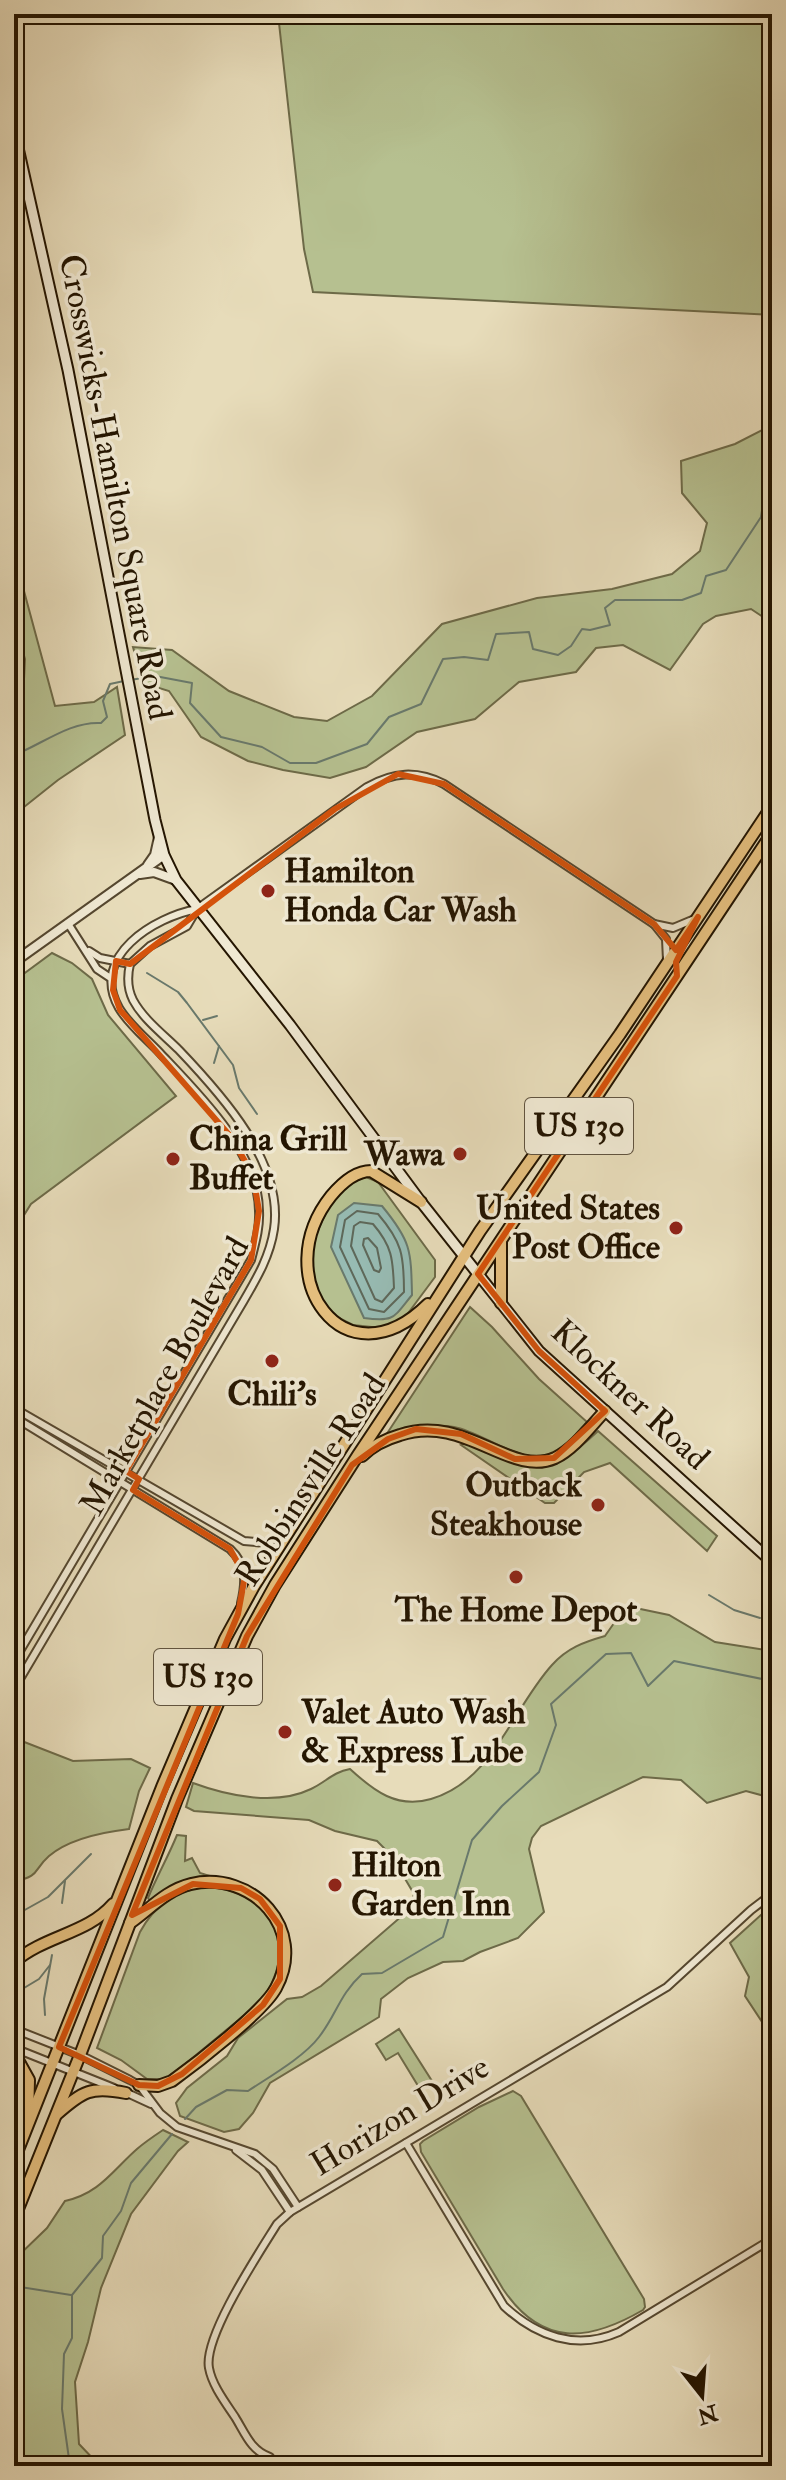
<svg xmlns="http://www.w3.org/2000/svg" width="786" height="2480" font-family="'IM FELL Double Pica',serif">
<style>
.green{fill:#b6c090;stroke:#6d6a48;stroke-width:2}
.water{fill:#97bbb3;stroke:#69796c;stroke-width:2}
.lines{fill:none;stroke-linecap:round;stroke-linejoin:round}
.shore{stroke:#5e685a;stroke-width:2}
.stream{stroke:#69796c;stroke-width:2}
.minor-casing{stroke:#55472f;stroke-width:10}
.tertiary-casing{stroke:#55472f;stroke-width:12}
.secondary-casing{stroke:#241501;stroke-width:13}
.trunk-casing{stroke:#241501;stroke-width:14}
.minor{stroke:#efe8d2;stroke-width:6}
.tertiary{stroke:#efe8d2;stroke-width:8}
.secondary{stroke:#efe8d2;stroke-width:9}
.trunk{stroke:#e4be7d;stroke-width:10}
.marked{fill:none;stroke:#d4520b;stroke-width:6;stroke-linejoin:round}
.poi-dot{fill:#8f2418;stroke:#efe8d2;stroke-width:3}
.labels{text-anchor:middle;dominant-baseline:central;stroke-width:7;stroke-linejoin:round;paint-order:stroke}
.shield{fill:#efe8d2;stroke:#615440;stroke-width:2}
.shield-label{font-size:32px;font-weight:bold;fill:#241501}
.street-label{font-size:34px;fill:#241501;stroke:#efe8d2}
.poi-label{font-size:34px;font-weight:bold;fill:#241501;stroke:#efe8d2;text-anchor:start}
</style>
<rect width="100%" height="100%" fill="#e7dcba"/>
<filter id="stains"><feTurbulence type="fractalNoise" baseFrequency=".0025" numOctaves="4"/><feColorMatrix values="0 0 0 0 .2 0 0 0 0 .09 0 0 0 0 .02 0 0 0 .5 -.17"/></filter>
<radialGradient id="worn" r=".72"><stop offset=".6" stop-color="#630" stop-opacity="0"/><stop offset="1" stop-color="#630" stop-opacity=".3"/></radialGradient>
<g class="green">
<polygon points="278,14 772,14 772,315 313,292 304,249"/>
<polygon points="772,425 772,623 751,609 716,616 703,624 670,670 623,645 596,648 576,672 519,682 475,719 417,732 366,767 330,778 283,770 248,761 201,737 169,691 143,683 133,647 172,650 229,691 294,717 327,721 372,696 442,624 537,598 612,589 672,574 700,551 707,523 682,493 681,461 735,444"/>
<polygon points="14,554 55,706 94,702 117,687 125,735 58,780 14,815 14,689 24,679 25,659 14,621"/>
<polygon points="52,953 72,963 92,979 108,1015 176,1096 31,1204 14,1231 14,981"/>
<polygon points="366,1177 378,1182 435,1260 435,1277 403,1320 381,1328 353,1325 333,1315 318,1296 311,1269 315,1237 330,1203 352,1182"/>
<path d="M470,1307l22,20 47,52 48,43c-8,8 -17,20 -26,27 -35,23 -74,-16 -107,-22 -23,-4 -46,2 -68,8z"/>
<path d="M598,1431l119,105 -10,15 -97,-88 -26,9 -30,31h-9l-84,-58 7,-3c64,27 75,41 130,-11z"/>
<path d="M626,1606l43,9 46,27 57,9v147l-26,-7 -39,12 -26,-23 -38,-3 -102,49 -9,12 -3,11 15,63 -26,26 -38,14 -17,9 -20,1 -35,16 -27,21 -2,18 -109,66 -17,30 -14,16 -15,3 -44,-16 -4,-13 11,-15 40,-32 11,-18 49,-39 15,-2 19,-11 89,-77 4,-15 -23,-39 -14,-14 -42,-10 -26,-11 -115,-9 -8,-4 7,-24c35,13 83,23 118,6 15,-7 22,-17 39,-20 24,22 47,40 81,30 62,-18 81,-90 121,-134 15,-17 32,-23 53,-29z"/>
<path d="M14,1738l59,23 58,-2 19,9 -11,23 -10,38c-25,3 -60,10 -80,27 -17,15 -7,19 -35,26z"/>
<path d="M177,1835l9,1 -1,25 7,-3 8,15 16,5 -54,14 -12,9 -2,-3c9,-22 20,-41 29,-63z"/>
<path d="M204,1887c68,1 99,62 55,116l-92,76h-20l-26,-19 -24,-12 43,-116c14,-26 34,-41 64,-45z"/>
<polygon points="772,1908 772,2037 745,1996 749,1977 730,1943 762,1914"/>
<polygon points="399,2029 432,2081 420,2089 398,2053 386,2060 376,2044"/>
<path d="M513,2091l8,5 123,203 1,8 -2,3c-55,32 -101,37 -140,-21l-82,-137 -1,-8 3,-3 56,-34z"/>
<path d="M163,2130l25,12 -10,9 -47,63 -30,74 -13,54 -13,40 4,62 21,22h-86v-202l3,-7 30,-29 18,-27c35,-8 47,-30 72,-52 8,-7 17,-13 26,-19z"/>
</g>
<path class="water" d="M354,1203l28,3c29,35 29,44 30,89 -19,23 -17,27 -48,23l-33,-71 7,-32z"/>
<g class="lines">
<g class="shore">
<path d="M357,1211l21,3c24,28 26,41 26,78l-20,20 -15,-3 -29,-62 5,-27z"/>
<path d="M360,1222l13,2c19,22 20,35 21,64l-12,14 -7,-3 -24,-53 3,-20z"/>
<polygon points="368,1238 377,1248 381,1268 379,1272 374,1270 363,1245 364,1239"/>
</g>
<g class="stream">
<polyline points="130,680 155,676 192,683 190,703 221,737 262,747 290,763 316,763 367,744 389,717 421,704 443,659 464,657 488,660 496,634 529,632 533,649 558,655 571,646 582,629 590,630 610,625 605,608 615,600 682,600 701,593 706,576 726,570 761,517 764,498 772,497"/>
<path d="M14,755c27,-10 56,-34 87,-32l6,-6 -4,-16 7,-17 14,-3"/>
<polyline points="147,973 178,992 187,1003 233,1065 239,1088 257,1114"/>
<polyline points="203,1020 217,1016"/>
<polyline points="214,1063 219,1046"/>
<polyline points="709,1595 734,1610 760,1618"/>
<polyline points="62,1903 65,1881"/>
<polyline points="14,1916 48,1897 91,1854"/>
<polyline points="14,1994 39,1979 50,1965"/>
<polyline points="45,2015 44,1999 52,1955"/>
<path d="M185,2119l11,-12 31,-17 21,1c21,-14 56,-34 71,-54 18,-23 20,-42 43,-63l20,-1 61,-36 29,-97 30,-34 37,-34 17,-47 -5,-21 55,-50 25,-1 17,33 26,-25 98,20"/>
<polyline points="14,2286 71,2295"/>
<polyline points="72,2295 102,2258 103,2236 121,2211 131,2183 172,2134"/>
<polyline points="70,2466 62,2409 64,2354 72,2338 72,2295"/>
</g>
<defs>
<g id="minor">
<polyline points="654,924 673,928 692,920"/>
<polyline points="69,925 97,969 112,979"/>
<polyline points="89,951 100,958 130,964"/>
<polyline points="14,1408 244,1541 266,1543 285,1531"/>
<path d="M14,1417l216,132c17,16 16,33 11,54"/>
<path d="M14,1661l237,-401c4,-16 9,-32 8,-49 0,-58 -61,-118 -99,-158 -13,-14 -31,-28 -41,-45 -30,-52 36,-91 78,-99l170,-122c26,-15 50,-17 77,-3l210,140 12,15 1,21"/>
<path d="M14,1689l229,-387c14,-24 27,-46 31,-73 10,-66 -53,-135 -95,-179 -15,-15 -36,-31 -46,-50 -6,-12 -6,-23 -3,-36l20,-18 37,-20 10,-17"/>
<polyline points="14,2029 80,2055 130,2080 139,2085 160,2113 177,2127 255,2154 273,2169 298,2207"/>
<polyline points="14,2048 114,2088"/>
<polyline points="125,2092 151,2104"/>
<path d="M406,2143l98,163c32,30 72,45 115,26l153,-93"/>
<polyline points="236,2150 262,2170 290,2212"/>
<path d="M270,2457c-19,-6 -25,-24 -35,-40 -10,-15 -23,-32 -26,-49 -6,-31 50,-115 68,-144l13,-12 377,-225 84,-77 21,-16"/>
</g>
<g id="tertiary">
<polyline points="148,865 155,855 159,837"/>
<polyline points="140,874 154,872 176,880"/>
<polyline points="14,962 164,855"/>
</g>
<polyline id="secondary" points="14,130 68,370 155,820 164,855 176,880 290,1025 421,1202 539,1351 772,1562"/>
<g id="trunk">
<path d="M421,1202l-50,-31c-16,0 -30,13 -40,25 -64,80 13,191 97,108"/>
<polyline points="501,1242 501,1303"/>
<path d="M362,1456c10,-10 24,-17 38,-21 64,-22 110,43 155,23 19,-9 35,-31 50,-47"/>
<path d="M130,1923c20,-14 36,-33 61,-39 61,-14 117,45 85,104 -13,24 -79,75 -104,93l-14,5 -19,-1"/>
<path d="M14,1962c32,-27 73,-28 99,-58"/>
<polyline points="14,2053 29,2080 28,2118"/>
<path d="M57,2114c26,-23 34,-28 69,-21"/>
<polyline points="14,2160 162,1787 225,1639 254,1586 480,1231 620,1034 772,806"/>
<polyline points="14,2219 80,2055 177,1799 247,1636 275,1585 358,1455 772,833"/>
</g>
</defs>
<use href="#minor" class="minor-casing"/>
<use href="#tertiary" class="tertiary-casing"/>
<use href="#secondary" class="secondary-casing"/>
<use href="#trunk" class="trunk-casing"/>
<use href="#minor" class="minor"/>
<use href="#tertiary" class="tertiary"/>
<use href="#secondary" class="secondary"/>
<use href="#trunk" class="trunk"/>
</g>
<path class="marked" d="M398,774l46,10 210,140 22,26 22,-33 -22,45 1,14 -199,298 61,77 66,60 -51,47 -39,1 -54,-25 -45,-5 -28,10 -36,26 -105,171 -115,279 61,-31 48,4 19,11 20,27v53l-17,26 -81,69 -24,12 -19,-1 -80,-38 179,-433 7,-38 -15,-27 -97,-59 6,-11 -13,-8 125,-211 8,-49 -6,-36 -22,-38 -111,-127 -7,-20 3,-29 14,3 205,-155z"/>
<g class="poi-dot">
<circle cx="268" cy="891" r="8"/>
<circle cx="460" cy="1154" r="8"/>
<circle cx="173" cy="1159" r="8"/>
<circle cx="676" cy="1228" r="8"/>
<circle cx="272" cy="1361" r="8"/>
<circle cx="598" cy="1505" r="8"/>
<circle cx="516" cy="1577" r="8"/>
<circle cx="285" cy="1732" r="8"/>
<circle cx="335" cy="1885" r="8"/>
</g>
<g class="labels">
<g class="shield">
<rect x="525" y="1098" width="108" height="56" rx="6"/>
<rect x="154" y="1649" width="108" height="56" rx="6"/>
</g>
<g class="shield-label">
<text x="579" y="1126">US 130</text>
<text x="208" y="1677">US 130</text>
</g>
<g class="street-label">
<text transform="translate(115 487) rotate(79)">Crosswicks-Hamilton Square Road</text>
<text transform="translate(165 1376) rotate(-61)">Marketplace Boulevard</text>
<text transform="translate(630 1395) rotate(43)">Klockner Road</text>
<text transform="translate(311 1480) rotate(-57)">Robbinsville Road</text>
<text transform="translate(400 2116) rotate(-31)">Horizon Drive</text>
</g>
<g class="poi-label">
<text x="284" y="871">Hamilton<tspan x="284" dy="39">Honda Car Wash</tspan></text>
<text x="189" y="1139">China Grill<tspan x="189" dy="39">Buffet</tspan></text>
<text x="444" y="1154" text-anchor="end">Wawa</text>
<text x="660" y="1208" text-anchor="end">United States<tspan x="660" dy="39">Post Office</tspan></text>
<text x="272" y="1394" text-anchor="middle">Chili's</text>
<text x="582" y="1485" text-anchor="end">Outback<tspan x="582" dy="39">Steakhouse</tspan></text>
<text x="516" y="1610" text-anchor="middle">The Home Depot</text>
<text x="301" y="1712">Valet Auto Wash<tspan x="301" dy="39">&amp; Express Lube</tspan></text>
<text x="351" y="1865">Hilton<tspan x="351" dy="39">Garden Inn</tspan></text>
</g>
</g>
<rect width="786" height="2480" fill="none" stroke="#e7dcba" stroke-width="48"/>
<rect x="16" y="16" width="754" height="2448" fill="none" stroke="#241501" stroke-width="4"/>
<rect x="24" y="24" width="738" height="2432" fill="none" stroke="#241501" stroke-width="2"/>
<g transform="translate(702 2396) rotate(163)" stroke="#efe8d2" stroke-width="6" paint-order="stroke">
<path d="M0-6L14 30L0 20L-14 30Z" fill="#241501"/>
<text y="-12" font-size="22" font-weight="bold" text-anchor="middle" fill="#241501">N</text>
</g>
<rect width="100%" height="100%" filter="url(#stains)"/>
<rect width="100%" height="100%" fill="url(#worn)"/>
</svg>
